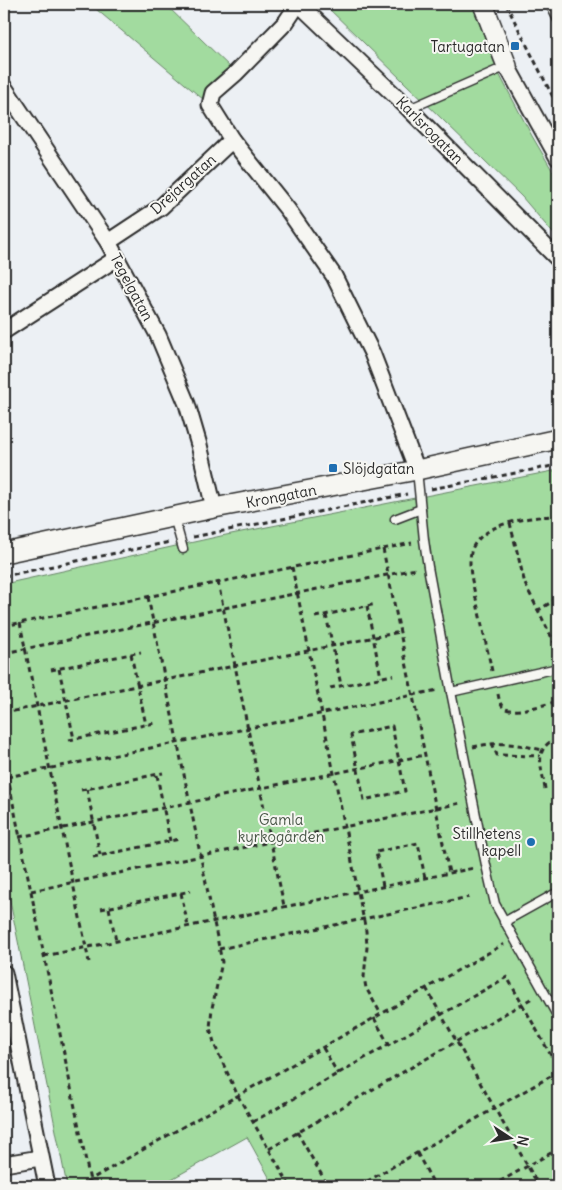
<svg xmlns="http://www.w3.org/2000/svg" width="562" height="1190" font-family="Delius,sans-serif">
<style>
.green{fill:#a2db9f;stroke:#668365}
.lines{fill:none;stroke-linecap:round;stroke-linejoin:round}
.service-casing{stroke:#2b2b2b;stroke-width:11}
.minor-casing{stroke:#2b2b2b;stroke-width:19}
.tertiary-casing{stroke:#2b2b2b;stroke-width:22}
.path{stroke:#2b2b2b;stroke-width:3;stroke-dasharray:5 4;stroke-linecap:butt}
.service{stroke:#f6f6f2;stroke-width:8}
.minor{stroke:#f6f6f2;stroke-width:15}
.tertiary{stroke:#f6f6f2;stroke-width:19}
.poi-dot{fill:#1f6fb2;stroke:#f6f6f2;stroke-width:2}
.labels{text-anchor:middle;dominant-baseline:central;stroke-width:4;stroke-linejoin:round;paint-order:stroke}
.poi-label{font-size:15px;fill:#2b2b2b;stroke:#f6f6f2;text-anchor:end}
.street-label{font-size:15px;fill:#2b2b2b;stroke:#f6f6f2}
.park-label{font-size:15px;fill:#495748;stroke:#f6f6f2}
</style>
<rect width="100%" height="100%" fill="#ecf0f4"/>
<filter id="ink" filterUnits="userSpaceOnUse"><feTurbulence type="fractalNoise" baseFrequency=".02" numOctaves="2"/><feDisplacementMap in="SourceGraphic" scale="10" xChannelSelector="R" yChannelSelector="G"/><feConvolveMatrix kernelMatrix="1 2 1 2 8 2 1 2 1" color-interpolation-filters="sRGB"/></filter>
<g filter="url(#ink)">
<g class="green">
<polygon points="90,4 165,4 236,73 210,105"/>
<polygon points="324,4 472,4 497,70 532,136 558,180 558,239 522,197"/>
<polygon points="558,470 558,1186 274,1186 247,1137 159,1186 67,1186 4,871 4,584 221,536"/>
</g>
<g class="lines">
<defs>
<g id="service">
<polyline points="550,4 558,20"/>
<polyline points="409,109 507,66"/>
<polyline points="417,470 424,540 428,567 451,692 486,865 495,904 558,1017"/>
<polyline points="174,517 183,549"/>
<polyline points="395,519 421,509"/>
<polyline points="451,692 558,668"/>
<polyline points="504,922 558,892"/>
</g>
<g id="minor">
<polyline points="298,4 286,22 236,73 213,93 210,105 232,140 288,210 334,276 372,353 417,470"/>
<polyline points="299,4 409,109 558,259"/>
<polyline points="507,66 558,158"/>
<polyline points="4,87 108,242 158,335 187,404 199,445 214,508"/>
<polyline points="108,242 161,207 232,140"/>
<polyline points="4,331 117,258"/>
<polyline points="4,973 47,1186"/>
<polyline points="4,1164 40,1158"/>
</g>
<g id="tertiary">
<polyline points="483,4 507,66"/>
<polyline points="4,553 214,508 417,470 558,439"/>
</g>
</defs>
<use href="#service" class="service-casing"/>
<use href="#minor" class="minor-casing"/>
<use href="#tertiary" class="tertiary-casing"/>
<g class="path">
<polyline points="506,4 558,107"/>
<polyline points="431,489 558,465"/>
<polyline points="510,523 525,584 558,650"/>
<polyline points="193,537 407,494"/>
<polyline points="383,549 449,873"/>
<polyline points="292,567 366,931 367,947 364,977 366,988 381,1014"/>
<polyline points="4,576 170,542"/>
<polyline points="218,582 284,906"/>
<polyline points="148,597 222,962 212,1008 210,1028 215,1046 238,1096 290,1186"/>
<polyline points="367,606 381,677"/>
<polyline points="537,611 558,598"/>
<polyline points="326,615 341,685"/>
<polyline points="315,617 376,604"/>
<polyline points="20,623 89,962"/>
<polyline points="4,626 412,543"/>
<polyline points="4,653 416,569"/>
<polyline points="131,654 146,725"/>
<polyline points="59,669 74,739"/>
<polyline points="51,670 141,652"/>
<path d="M492,671l-21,-95c-1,-9 -2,-18 1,-27 11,-27 61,-33 86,-33"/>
<polyline points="330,688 393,675"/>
<path d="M498,694c1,5 2,11 6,14 9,7 43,-4 54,-7"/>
<polyline points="4,713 400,632"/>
<polygon points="392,726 405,791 364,800 351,735"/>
<polyline points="69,740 155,723"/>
<polyline points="492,743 497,755 540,756"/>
<path d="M473,747c25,-6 45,-3 69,3"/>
<polyline points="4,759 90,1181"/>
<polyline points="157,775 170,841"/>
<polyline points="7,777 438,690"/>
<polyline points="87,789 100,855"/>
<path d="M545,789c-3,-22 -13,-41 13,-51"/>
<polyline points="81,790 163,773"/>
<polyline points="19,837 425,755"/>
<polyline points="93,857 180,839"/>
<polyline points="383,886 376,852 418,843 425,878"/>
<polyline points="31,891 461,803"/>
<polyline points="181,893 188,926"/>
<polyline points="109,908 116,941"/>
<polyline points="101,909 191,891"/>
<polyline points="558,946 555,948 558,954"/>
<polyline points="219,949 469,897"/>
<polyline points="44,956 474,868"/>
<polyline points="426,988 539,1186"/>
<polyline points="374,1018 389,1045"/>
<polyline points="323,1048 338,1074"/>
<polyline points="253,1122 507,977 558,1068"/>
<polyline points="297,1132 328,1186"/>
<polyline points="269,1149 534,997"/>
<polyline points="417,1153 435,1186"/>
<polyline points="79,1186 504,944"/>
<polyline points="359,1186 558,1072"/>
<polyline points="492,1186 558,1149"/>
</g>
<use href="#service" class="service"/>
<use href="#minor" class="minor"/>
<use href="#tertiary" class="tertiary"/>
</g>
</g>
<g class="poi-dot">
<rect x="510" y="41" width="10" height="10" rx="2.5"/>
<rect x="328" y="463" width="10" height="10" rx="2.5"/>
<circle cx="531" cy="842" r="5"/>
</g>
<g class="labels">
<g class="poi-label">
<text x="505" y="46">Tartugatan</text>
<text x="343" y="468" text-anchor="start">Slöjdgatan</text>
<text x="521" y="833">Stillhetens<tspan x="521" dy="17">kapell</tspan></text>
</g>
<g class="street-label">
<text transform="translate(430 130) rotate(45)">Karlsrogatan</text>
<text transform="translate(183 184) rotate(-42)">Drejargatan</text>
<text transform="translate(132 287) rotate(62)">Tegelgatan</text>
<text transform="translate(281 496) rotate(-11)">Krongatan</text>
</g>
<g class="park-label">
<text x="281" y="819">Gamla<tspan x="281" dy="17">kyrkogården</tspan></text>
</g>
</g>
<rect width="562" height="1190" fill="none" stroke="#f6f6f2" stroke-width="20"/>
<rect x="10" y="10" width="542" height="1170" fill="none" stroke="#2b2b2b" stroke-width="2" filter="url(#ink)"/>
<g transform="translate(510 1138) rotate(102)" stroke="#f6f6f2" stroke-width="4" paint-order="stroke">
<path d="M0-4L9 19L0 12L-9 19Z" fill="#2b2b2b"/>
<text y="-8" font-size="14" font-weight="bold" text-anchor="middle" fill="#2b2b2b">N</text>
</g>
</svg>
